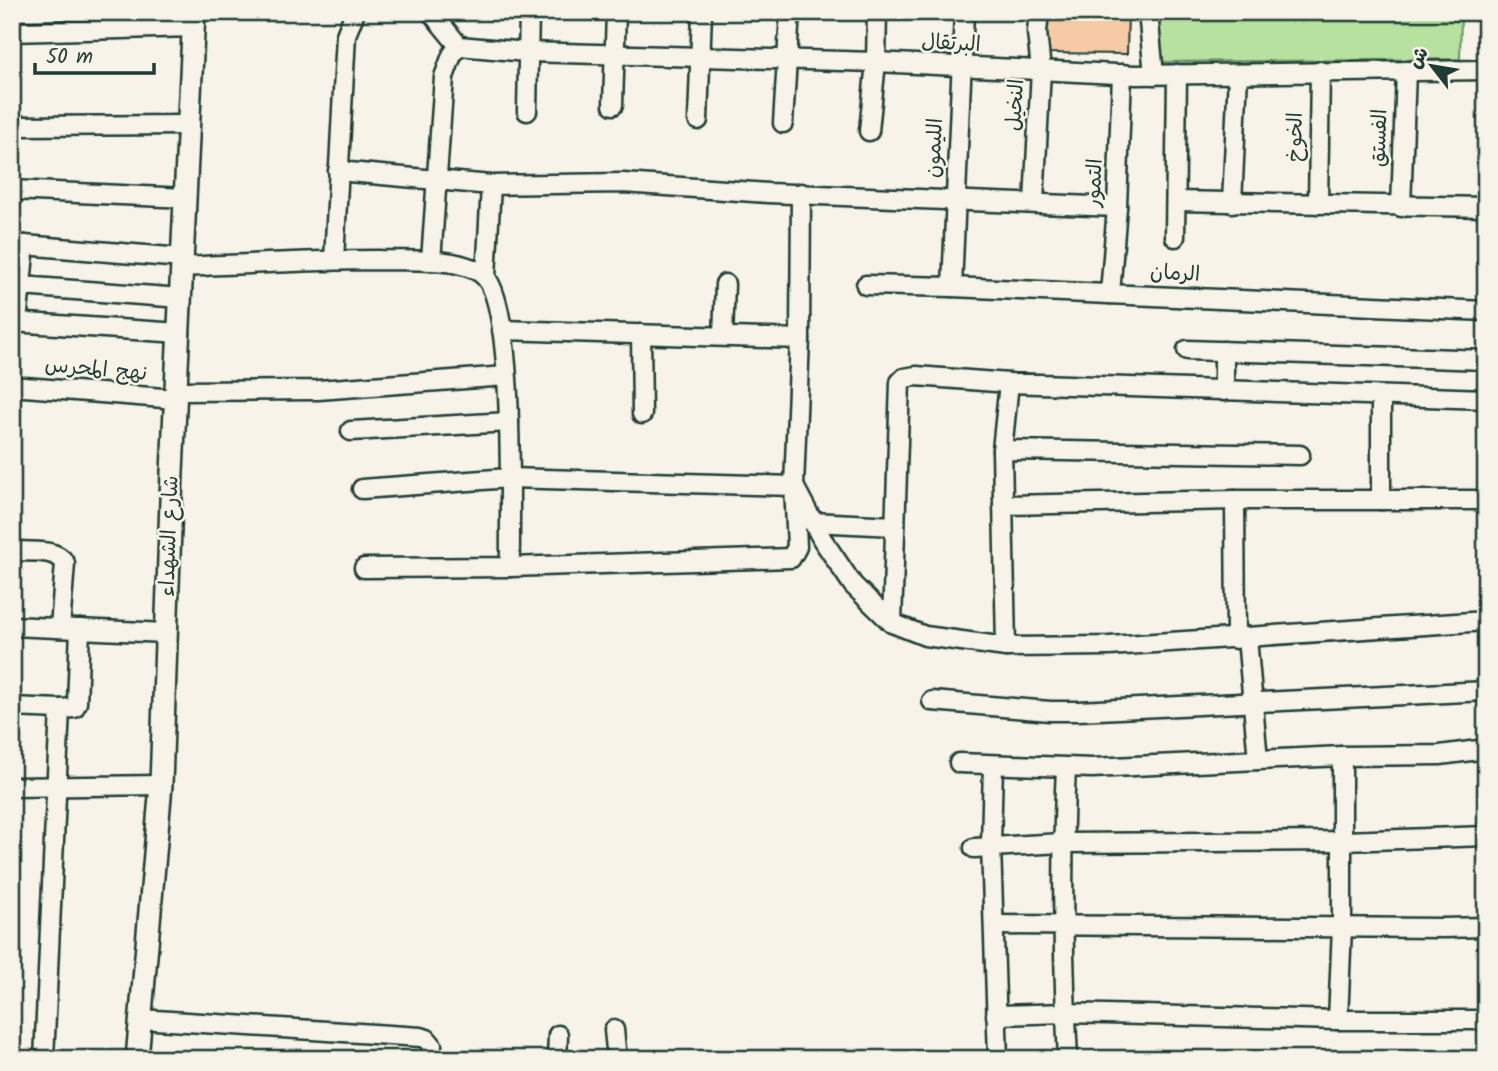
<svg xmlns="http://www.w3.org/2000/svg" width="1498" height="1071" font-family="Kalam,'Playpen Sans Arabic',sans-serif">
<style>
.green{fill:#b7e19e;stroke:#6b8f69;stroke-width:2}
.building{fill:#f6caa5;stroke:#1f3d34;stroke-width:2}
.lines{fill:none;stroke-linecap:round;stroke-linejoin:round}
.minor-casing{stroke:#1f3d34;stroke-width:23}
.tertiary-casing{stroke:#1f3d34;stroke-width:26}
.minor{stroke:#f7f3e8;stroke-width:18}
.tertiary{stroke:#f7f3e8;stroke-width:21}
.labels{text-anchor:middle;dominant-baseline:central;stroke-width:5;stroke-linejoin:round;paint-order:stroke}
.street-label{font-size:21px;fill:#1f3d34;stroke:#f7f3e8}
</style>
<rect width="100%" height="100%" fill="#f7f3e8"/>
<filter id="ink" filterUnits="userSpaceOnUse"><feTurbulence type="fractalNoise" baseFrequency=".0143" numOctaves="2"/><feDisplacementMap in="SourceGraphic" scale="14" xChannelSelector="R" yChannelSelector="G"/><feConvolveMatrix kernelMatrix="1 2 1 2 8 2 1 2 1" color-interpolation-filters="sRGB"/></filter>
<g filter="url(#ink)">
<polygon class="green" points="1153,12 1461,14 1460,59 1157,62"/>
<polygon class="building" points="1044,12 1128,12 1127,54 1043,53"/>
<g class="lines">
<defs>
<g id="minor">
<polyline points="431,12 459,46 527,52 876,62 1136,75 1486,70"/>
<polyline points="1148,12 1154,75"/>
<polyline points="12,32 193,27"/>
<polyline points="613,105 616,12"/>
<polyline points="527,111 529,12"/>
<polyline points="698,120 702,12"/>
<polyline points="783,123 790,12"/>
<polyline points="12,126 189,125"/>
<polyline points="869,131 876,62 877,12"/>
<polyline points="338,171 491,185 623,183 768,193 1117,207"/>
<polyline points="12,190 186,198"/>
<polyline points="1176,201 1486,207"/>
<polyline points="1034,202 1041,70 1037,32 1039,12"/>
<polyline points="1232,203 1238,74"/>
<polyline points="1318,204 1320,71"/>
<polyline points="1401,207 1406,71"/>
<polyline points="1175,237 1177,74"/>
<polyline points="12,244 182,258"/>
<polyline points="334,260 346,35 355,12"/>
<polyline points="431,261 444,77 452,55 459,46"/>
<path d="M182,267c66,-3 131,-7 196,-7 25,1 50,-1 75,3 10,2 26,6 33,15 30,36 23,236 24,289"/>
<polyline points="486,277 491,185"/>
<polyline points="866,285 952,287 1486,311"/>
<polyline points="21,286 181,298"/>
<polyline points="952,287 964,12"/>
<polyline points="1110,294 1117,207 1122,74"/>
<polyline points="12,322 180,333"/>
<polyline points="17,322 25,245"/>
<polyline points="502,330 800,339"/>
<polyline points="641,334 642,414"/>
<polyline points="723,336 725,284"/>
<polyline points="1187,350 1486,360"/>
<polyline points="12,386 176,399"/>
<polyline points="176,391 318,390 506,376"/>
<polyline points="1224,391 1224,351"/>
<polyline points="351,431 509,422"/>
<polyline points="1002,450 1300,455"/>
<polyline points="362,489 509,478 794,486 822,539 853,585 892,623 925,636 1006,647 1109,646 1486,621"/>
<polyline points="1235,500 1236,639"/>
<polyline points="1381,500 1381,397"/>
<polyline points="1003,505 1235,500 1486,500"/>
<polyline points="812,522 895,526"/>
<path d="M12,551c17,1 44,-3 53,12l-5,65"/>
<polyline points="364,568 510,567 791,558 797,547 794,486 800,339 801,193"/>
<polyline points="892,623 900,382 904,378 916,376 1009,383 1486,399"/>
<polyline points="12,626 166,633"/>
<polyline points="1247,638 1258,760"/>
<polyline points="1006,647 1002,450 1009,383"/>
<polyline points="932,701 1050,711 1078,711 1486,691"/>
<polyline points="12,707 60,709 44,1059"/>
<polyline points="60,709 74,708 77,703 80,629"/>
<polyline points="959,763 1092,768 1342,756 1440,755 1486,749"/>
<polyline points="993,765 991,846 998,1059"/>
<path d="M1066,768c-5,97 -3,194 2,291"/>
<polyline points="12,787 161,785"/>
<polyline points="974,848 1062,843 1344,841 1486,836"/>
<polyline points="995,925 1443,928 1486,927"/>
<polyline points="996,1015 1066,1013 1338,1020 1486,1020"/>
<polyline points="140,1019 421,1037 427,1039 432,1045 431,1059"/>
<polyline points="1338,1020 1342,927 1342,756"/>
<polyline points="614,1030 617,1059"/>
<polyline points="557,1059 558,1035"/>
</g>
<polyline id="tertiary" points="137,1059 161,785 172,472 194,12"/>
</defs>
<use href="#minor" class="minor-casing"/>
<use href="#tertiary" class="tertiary-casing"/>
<use href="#minor" class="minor"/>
<use href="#tertiary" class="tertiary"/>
</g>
</g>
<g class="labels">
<g class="street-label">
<text transform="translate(951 44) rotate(3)">البرتقال</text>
<text transform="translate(1016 105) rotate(-86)">النخيل</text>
<text transform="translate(1296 137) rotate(-89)">الخوخ</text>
<text transform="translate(1380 138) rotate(-88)">الفستق</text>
<text transform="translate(935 148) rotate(-87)">الليمون</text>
<text transform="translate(1095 183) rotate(-87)">التمور</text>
<text transform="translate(1175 274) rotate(3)">الرمان</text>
<text transform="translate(96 370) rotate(5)">نهج المحرس</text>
<text transform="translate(170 536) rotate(-88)">شارع الشهداء</text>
</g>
</g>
<rect width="1498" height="1071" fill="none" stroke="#f7f3e8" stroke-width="42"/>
<rect x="21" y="21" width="1456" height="1029" fill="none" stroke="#1f3d34" stroke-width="2.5" filter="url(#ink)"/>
<g transform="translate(1432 66) rotate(301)" stroke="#f7f3e8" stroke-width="5" paint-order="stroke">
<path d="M0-5L12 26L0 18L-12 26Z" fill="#1f3d34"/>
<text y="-10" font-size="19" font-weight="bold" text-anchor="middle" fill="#1f3d34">ش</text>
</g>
<path d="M35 63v10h119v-10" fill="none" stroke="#1f3d34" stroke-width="3.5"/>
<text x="46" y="63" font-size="21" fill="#1f3d34" stroke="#f7f3e8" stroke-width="5" paint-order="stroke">50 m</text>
</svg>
